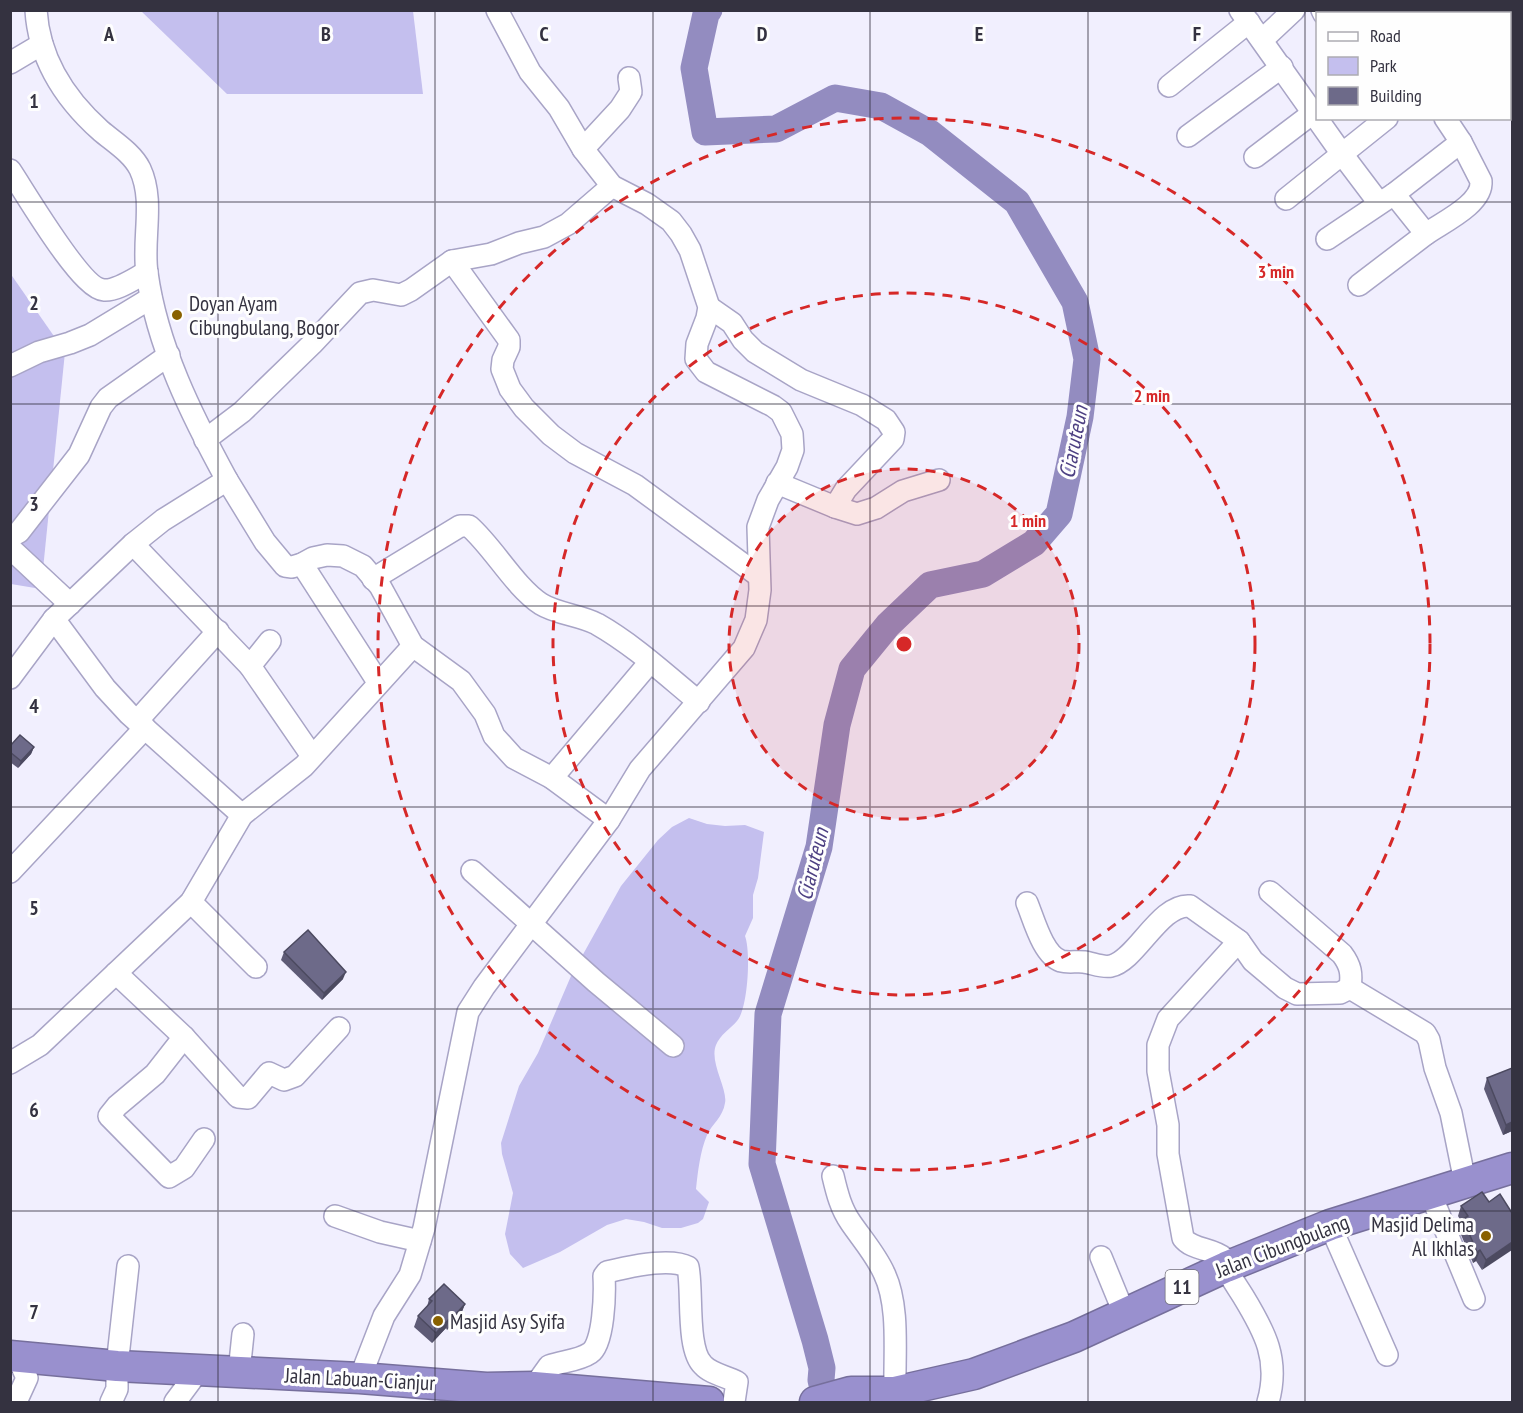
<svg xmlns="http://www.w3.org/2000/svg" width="1523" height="1413" font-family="'PT Sans Narrow',sans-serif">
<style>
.green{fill:#c4bfee}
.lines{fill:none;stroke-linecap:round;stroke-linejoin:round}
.river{stroke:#938cc0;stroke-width:27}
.minor-casing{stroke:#a8a4c6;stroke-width:24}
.highway-casing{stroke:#766f9c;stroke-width:33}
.minor{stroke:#fff;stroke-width:21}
.highway{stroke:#9990ce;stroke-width:30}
.wall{fill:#5e5b76}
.shaded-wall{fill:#4c4a60}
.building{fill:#6d6a89;stroke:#4c4a60;stroke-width:1.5}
.grid{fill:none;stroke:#343240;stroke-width:1.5;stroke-opacity:0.55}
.ring{fill:none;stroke:#d62828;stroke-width:3;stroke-dasharray:10 8}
.poi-dot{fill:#896100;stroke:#fefefe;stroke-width:2}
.labels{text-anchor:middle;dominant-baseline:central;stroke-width:6;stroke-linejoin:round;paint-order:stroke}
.shield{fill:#fefefe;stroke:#716f79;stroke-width:1.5}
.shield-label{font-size:20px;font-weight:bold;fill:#343240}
.poi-label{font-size:21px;fill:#343240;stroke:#fefefe;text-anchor:start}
.street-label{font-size:21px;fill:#343240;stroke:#fefefe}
.water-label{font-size:22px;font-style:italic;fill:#4d4082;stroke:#fefefe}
.grid-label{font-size:20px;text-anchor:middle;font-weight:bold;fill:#343240;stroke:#fefefe;stroke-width:6;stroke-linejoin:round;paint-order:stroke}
.centre{fill:#d62828;stroke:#fefefe;stroke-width:3}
.ring-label{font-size:18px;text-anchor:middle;font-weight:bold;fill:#d62828;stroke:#fefefe;stroke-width:6;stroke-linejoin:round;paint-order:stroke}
</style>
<rect width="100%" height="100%" fill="#f1effe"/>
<g class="green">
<polygon points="141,11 413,11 423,94 227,94"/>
<polygon points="10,273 65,352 41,589 11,584"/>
<path d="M689,818l18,6 18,2 20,-1 19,7 -6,46 -5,17v23l-8,18c6,15 3,73 -8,85 -7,8 -17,14 -21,24 -7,17 12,44 9,58 -2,14 -13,21 -18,32 -7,17 -9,36 -11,54l13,13 -6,17 -5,4 -17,5h-19l-18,-6 -18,-3 -19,6 -47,27 -37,16 -13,-14 -5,-20 8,-41 -11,-39 -1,-11 18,-57 19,-33 33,-77 50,-90 37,-46 14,-13z"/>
</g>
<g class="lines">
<polyline class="river" points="709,10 706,14 694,68 705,132 776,129 835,98 881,106 930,133 1017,202 1075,302 1087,359 1080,417 1059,514 1034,543 983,574 930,585 888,625 852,669 837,725 819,847 768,1014 762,1164 815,1340 822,1368 821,1380 826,1402"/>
<defs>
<g id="minor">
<polyline points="1240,10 1342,154 1387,118"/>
<polyline points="1322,10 1324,14"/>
<polyline points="1262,40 1294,10"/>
<polyline points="1510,52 1512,50"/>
<polyline points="10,63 42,44"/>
<polyline points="1169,86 1249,22"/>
<polyline points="1510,96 1512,100"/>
<polyline points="1188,136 1282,67"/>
<polyline points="583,149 620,109 631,92 629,78"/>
<polyline points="1255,157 1313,113"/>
<path d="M10,170c15,22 71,119 94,120 13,1 31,-12 43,-18"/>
<path d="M1394,194l32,40c17,-12 57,-30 55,-53l-20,-39 -16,-24"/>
<polyline points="1286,199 1342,154 1379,203"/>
<polyline points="1327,239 1394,194 1461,142"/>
<polyline points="452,261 509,340 509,347 503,360 502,369 510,389 524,408 551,435 575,453 635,485 759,576"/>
<polyline points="1359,285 1426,234"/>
<polyline points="709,307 732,323 743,340 755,352 801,380 862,405 886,420 894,432 893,439 846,489 835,507"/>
<polyline points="10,366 39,352 70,343 90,335 151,298"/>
<polyline points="205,440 242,412 312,344 360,293 373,290 401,295 411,290 452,261 491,254 519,243 544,237 568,224 612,186"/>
<polyline points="227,480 265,542 285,566 292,567 302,564 313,558 327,555 343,556 363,566 380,586 413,646 461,681 485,714 494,736 514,758 552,778 609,820"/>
<polyline points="777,483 835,507 857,514 876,508 903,491 939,480"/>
<polyline points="10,537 19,532 79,455 101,407 108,398 169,355"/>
<polyline points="133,544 250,666 270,641"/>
<polyline points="10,548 70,604"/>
<polyline points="302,564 378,682"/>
<path d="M373,579l87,-53h9c25,22 45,60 72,78 16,10 39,11 56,20 37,21 69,51 102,78"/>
<polyline points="54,619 105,688 129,714 242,815"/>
<polyline points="250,666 312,756"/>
<path d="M10,678l44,-59 79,-75 30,-24 64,-40c-35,-64 -70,-134 -80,-207 -5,-34 8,-72 -7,-104 -8,-16 -26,-27 -39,-38 -36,-32 -62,-72 -65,-121"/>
<polyline points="137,721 218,631"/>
<polyline points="552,778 650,662"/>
<polyline points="472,871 596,982 673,1046"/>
<polyline points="10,872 145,728"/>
<path d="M1270,892l72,62c9,12 10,20 8,34"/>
<polyline points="191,902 256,967"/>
<path d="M1027,903c7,17 16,52 34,58 7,2 16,0 23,1 8,1 19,6 27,4 25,-5 49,-63 79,-60l49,35 14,20 32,27 12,6 43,-1 10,-5 75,45 4,7 6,28 16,45 14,69"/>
<path d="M1239,941l-71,78 -10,26v26l10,54v29l15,84c9,12 29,10 41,20 2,14 11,25 19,38 22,36 37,64 25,106"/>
<polyline points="116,973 184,1037 238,1097 248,1098 269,1073 284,1080 295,1076 339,1028"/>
<polyline points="184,1037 155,1074 117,1106 109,1116 169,1177 184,1168 204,1139"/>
<polyline points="10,1063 40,1045 191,902 242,815 304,766 413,646"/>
<path d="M833,1176c4,17 8,33 18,47 11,16 25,32 33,50 16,33 10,82 11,119"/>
<polyline points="1431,1195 1474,1299"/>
<polyline points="335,1216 380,1232 420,1241"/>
<polyline points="1330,1225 1387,1355"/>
<polyline points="1101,1257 1124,1313"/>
<polyline points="239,1372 243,1334"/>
<polyline points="360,1378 384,1316 410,1275 424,1228 468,1012 484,987 609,820 640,769 744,648 756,620 760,590 758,527 768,500 787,467 793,450 792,434 781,412 773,406 706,372 696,359 697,344 707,318 709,307 690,250 681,234 671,221 647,204 612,186 583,149 559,108 530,72 497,10"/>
<path d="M534,1387l15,-21c14,-5 29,-5 41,-13 14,-9 15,-60 14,-77l3,-4c20,-5 63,-15 81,-5 5,23 -2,82 15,98 8,9 23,11 34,17l-3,20"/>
<polyline points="16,1402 27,1378 18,1358"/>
<polyline points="111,1402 117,1389 117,1366 128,1266"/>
<polyline points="175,1402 198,1371"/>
</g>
<g id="highway">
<polyline points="10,1356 117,1366 360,1378 486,1388 534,1387 709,1402"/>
<polyline points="815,1402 851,1392 895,1392 974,1374 1074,1337 1226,1267 1330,1225 1512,1168"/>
</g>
</defs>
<use href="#minor" class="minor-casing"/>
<use href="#highway" class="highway-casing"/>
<use href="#minor" class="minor"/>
<use href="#highway" class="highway"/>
</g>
<g class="wall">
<polygon points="10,746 34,747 31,754 18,768 10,762"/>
<polygon points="284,952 343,979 322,1000 281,960"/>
<polygon points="1487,1078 1512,1131 1503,1135 1484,1089"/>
<polygon points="1489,1202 1512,1213 1482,1270 1476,1261 1473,1263 1459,1230 1462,1223 1458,1216 1461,1206"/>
<polygon points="429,1299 465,1304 461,1314 447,1330 446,1328 432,1343 414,1327 418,1316 427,1307"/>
</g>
<g class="shaded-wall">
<polygon points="34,747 31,754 18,768 21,761"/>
<polygon points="346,972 343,979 322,1000 324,993"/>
<polygon points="1512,1122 1512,1131 1503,1135 1506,1125"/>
<polygon points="1512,1242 1512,1250 1482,1270 1486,1260"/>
<polygon points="1480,1250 1476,1261 1473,1263 1477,1252"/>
<polygon points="465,1304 461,1314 447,1330 451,1319"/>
<polygon points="450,1318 446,1328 432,1343 436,1333"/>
</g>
<g class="building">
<polygon points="20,735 34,747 21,761 10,752 10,746"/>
<polygon points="308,930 346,972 324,993 284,952"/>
<polygon points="1512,1068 1512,1122 1506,1125 1487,1078"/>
<polygon points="1482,1192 1489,1202 1500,1194 1512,1213 1512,1242 1486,1260 1480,1250 1477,1252 1463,1219 1468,1216 1461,1206"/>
<polygon points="444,1284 465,1304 451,1319 450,1318 436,1333 418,1316 432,1301 429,1299"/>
</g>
<path class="grid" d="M218,10v1392M435,10v1392M653,10v1392M870,10v1392M1088,10v1392M1305,10v1392M10,202h1502M10,404h1502M10,606h1502M10,807h1502M10,1009h1502M10,1211h1502"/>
<circle cx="904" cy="644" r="175" fill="#d62828" fill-opacity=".12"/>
<g class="ring">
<circle cx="904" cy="644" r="175"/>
<circle cx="904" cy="644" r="351"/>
<circle cx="904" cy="644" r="526"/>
</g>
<g class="poi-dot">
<circle cx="177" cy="315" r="6"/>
<circle cx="1486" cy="1236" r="6"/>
<circle cx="438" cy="1321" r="6"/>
</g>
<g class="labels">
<rect class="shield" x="1165.5" y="1270" width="33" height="34" rx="4.5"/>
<g class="shield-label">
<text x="1182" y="1287">11</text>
</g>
<g class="poi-label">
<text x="189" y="303">Doyan Ayam<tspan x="189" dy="24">Cibungbulang, Bogor</tspan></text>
<text x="1474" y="1224" text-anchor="end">Masjid Delima<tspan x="1474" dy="24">Al Ikhlas</tspan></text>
<text x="450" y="1321">Masjid Asy Syifa</text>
</g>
<g class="street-label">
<text transform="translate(1282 1246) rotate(-21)">Jalan Cibungbulang</text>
<text transform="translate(360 1379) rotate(3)">Jalan Labuan-Cianjur</text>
</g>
<g class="water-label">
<text transform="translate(1073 442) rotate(-79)">Ciaruteun</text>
<text transform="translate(812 864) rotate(-76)">Ciaruteun</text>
</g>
</g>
<g class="grid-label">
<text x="109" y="41">A</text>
<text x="326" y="41">B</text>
<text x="544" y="41">C</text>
<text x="762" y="41">D</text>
<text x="979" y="41">E</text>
<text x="1197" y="41">F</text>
<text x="34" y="108">1</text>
<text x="34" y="310">2</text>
<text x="34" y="511">3</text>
<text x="34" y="713">4</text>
<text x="34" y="915">5</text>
<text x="34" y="1117">6</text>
<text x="34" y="1319">7</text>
</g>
<circle cx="904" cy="644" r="9" class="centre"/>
<g class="ring-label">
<text x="1276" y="278">3 min</text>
<text x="1152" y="402">2 min</text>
<text x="1028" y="527">1 min</text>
</g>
<rect width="1523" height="1413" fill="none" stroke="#343240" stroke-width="24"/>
<rect x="1316" y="12" width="195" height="108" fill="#fefefe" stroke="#adacb2" stroke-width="1.5"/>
<rect x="1328" y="32" width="30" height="9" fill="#ffffff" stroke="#adacb2" stroke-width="1.5"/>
<text x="1370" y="42" font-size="18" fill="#343240">Road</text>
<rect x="1328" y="57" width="30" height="18" fill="#c4bfee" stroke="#adacb2" stroke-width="1.5"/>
<text x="1370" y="72" font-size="18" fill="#343240">Park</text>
<rect x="1328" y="87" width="30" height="18" fill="#6d6a89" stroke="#adacb2" stroke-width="1.5"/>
<text x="1370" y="102" font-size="18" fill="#343240">Building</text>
</svg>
